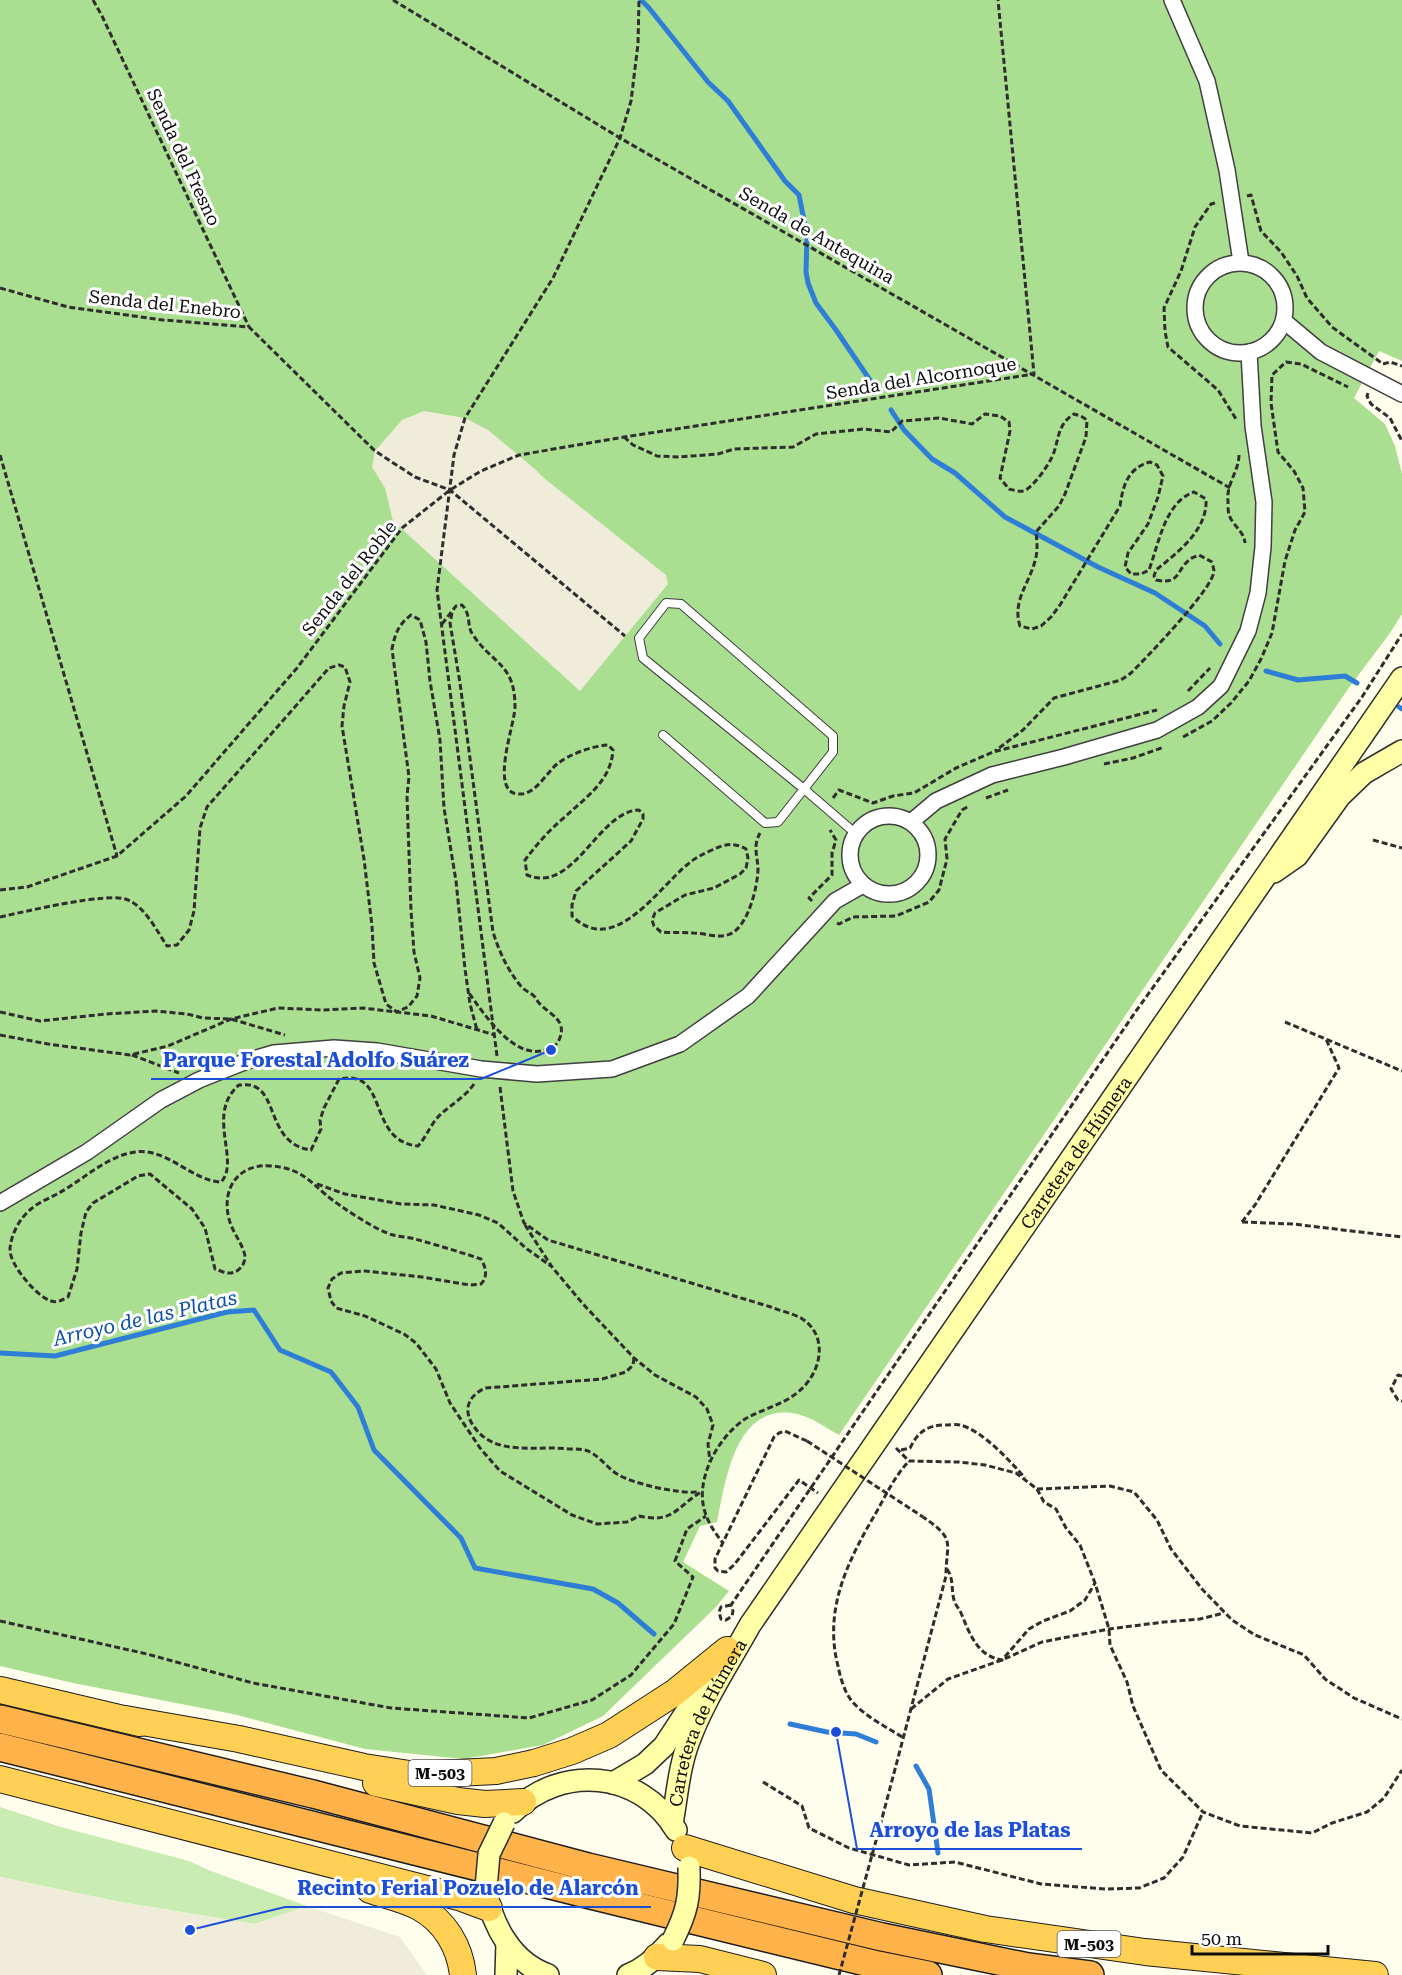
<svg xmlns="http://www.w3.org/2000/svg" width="1402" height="1975" font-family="'Roboto Serif',serif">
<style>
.green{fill:#c9ecb3}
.forest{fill:#aade91}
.plaza{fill:#efecda}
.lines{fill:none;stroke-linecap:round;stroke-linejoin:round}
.stream{stroke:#2e7ed7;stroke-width:5}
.service-casing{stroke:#3f3f3f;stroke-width:10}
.minor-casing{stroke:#3f3f3f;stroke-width:18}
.secondary-casing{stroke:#2e2e2e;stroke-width:24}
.trunk-casing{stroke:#1d1d1d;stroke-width:28}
.motorway-casing{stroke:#1d1d1d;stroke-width:30}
.path{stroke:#2e2e2e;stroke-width:3;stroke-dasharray:6 3;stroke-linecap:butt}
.service{stroke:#fff;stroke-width:8}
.minor{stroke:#fff;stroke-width:15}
.secondary{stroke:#feffa7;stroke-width:21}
.trunk{stroke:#ffd053;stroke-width:26}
.motorway{stroke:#ffb34a;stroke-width:27}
.secondary-bridge-casing{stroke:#2e2e2e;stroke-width:24;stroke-linecap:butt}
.path-bridge{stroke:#2e2e2e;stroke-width:3;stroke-dasharray:6 3;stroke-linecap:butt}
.secondary-bridge{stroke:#feffa7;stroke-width:21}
.labels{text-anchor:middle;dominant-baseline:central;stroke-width:6;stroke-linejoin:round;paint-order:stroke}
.shield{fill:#fff;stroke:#555;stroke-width:1.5}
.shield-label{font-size:16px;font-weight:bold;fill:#0c0c0c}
.street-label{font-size:18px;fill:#0c0c0c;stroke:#fff}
.water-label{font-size:20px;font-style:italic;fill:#0d50a6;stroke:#fff}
.leader{fill:none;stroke:#1d4ed8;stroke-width:2}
.callout-dot{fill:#1d4ed8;stroke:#fff;stroke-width:2}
.callout-label{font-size:20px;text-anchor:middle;font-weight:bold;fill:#1d4ed8;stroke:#fff;stroke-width:6;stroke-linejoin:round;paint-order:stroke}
</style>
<rect width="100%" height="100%" fill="#fffeec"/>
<polygon class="green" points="0,1807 61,1827 189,1861 211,1871 307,1906 255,1924 120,1902 0,1877"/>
<path class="forest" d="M0,0h1402v361l-23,-10 -25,47 31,26 10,22 7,28v140l-12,19 -42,56 -509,746c-13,-7 -28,-18 -42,-21 -61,-13 -71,64 -80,108l-17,4 -17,36 46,29 -13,16 -113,109 -60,29 -79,14 -99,-10 -132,-35 -160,-31 -73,-17z"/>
<g class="plaza">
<polygon points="424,411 465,418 488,430 535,469 544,478 666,575 668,584 580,691 393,521 385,488 372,467 375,451 402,420"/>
<polygon points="0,1877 120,1902 254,1924 307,1906 400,1937 427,1975 0,1975"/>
</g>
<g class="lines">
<g class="stream">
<polyline points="641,0 649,8 708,82 728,101 785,181 799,195 807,235 806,272 808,283 816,303 836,330 876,389"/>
<polyline points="891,410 904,430 932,459 955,473 1005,517 1098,567 1155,593 1205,626 1220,644"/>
<polyline points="1266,671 1298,680 1345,676 1357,683"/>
<polyline points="1399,707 1402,709"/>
<polyline points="0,1353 55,1356 227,1312 254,1310 280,1350 331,1372 358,1407 374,1450 461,1538 475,1568 593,1589 618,1603 654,1634"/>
<polyline points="790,1724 827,1732 856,1734 876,1742"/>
<polyline points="916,1766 929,1789 938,1853"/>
</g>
<defs>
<polyline id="service" points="663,735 765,823 778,822 833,752 833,736 681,604 666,603 639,638 643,658 804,789 855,833"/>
<g id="minor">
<polyline points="1172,0 1207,81 1227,170 1241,262"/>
<circle cx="1240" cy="308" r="45"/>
<polyline points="1284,321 1321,352 1402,394"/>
<circle cx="889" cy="855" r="39"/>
<polyline points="911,822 936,801 992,775 1064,757 1157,730 1198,707 1221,686 1248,631 1258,593 1263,547 1264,502 1253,426 1249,352"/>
<polyline points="0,1203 87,1152 161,1100 199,1080 247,1061 274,1053 334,1048 377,1051 481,1069 537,1074 612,1069 680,1044 748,996 835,901 863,885"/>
</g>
<g id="secondary">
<polyline points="1274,872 1297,856 1340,796 1364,773 1402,751"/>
<polyline points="613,1783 645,1764 664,1746 700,1691"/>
<path d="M513,1812c48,-48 127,-42 163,18"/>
<path id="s1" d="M672,1824c5,-28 7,-57 17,-83 15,-41 40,-78 61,-116l652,-947"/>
<path d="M486,1891c7,36 26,71 62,84"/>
<polyline points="506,1975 507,1943"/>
<path d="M628,1975c16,-6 29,-18 40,-31"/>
</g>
<g id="trunk">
<polyline points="0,1690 140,1723"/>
<polyline points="125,1719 239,1739 364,1767 416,1775 496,1771 534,1763 572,1751 609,1735 674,1693 727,1650"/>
<polyline points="0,1779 462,1898 489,1908"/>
<polyline points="376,1783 458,1801 485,1804 523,1802"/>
<polyline points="685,1848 854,1900 985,1929 1145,1952 1375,1975"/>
<path d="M370,1890c15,5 34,9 49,17 26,14 41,40 44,68"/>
<polyline points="657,1957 700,1959 763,1975"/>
</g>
<g id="motorway">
<polyline points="0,1719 313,1794 588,1867 882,1937 1028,1967 1090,1975"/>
<polyline points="0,1747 582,1893 878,1965 928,1975"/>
</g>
</defs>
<use href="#service" class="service-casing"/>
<use href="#minor" class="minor-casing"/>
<use href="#secondary" class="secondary-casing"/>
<use href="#trunk" class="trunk-casing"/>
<use href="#motorway" class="motorway-casing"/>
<g class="path">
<polyline points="93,0 102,16 249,327"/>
<polyline points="393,0 620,138 1230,488"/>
<polyline points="1247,196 1251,195 1261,231 1281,252 1297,276 1307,298 1332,327 1383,364"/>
<polyline points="1215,203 1211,204 1195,227 1181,271 1164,308 1165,331 1168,347 1218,390 1236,419"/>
<polyline points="0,288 68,307 163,320 249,327 375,451 415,477 450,490 625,636"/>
<polyline points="1383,364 1390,362 1402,366"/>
<polyline points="1368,393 1367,396 1371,404 1390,418 1402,441"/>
<path d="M624,437l9,8 24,11 22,1 39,-3 16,-5 59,-2 23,-13 48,-5 27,3 11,-11 37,-3 33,6 13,-10 15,2 9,6 1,9 -10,47 9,11c4,1 11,3 14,2 8,-1 24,-24 28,-32 9,-17 4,-33 23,-45l7,2 6,4 -1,17 -21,57 -6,12 -23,26c1,10 2,19 -1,29 -6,23 -23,40 -15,65l12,3 9,-3 10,-9 9,-12 60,-99c3,-21 8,-38 30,-44l7,3 6,11 -5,21 -10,27 -20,29 -3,14 6,7h10l8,-4c10,-27 16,-68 45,-78l12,7c2,31 -29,54 -50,71l-2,6 2,4c24,5 20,-9 33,-20 3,-3 6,-3 10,-5l13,7c0,0 2,8 2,9 -1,18 -68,87 -83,102l-10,7 -67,18 -31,32 -28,21"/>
<polyline points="0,455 117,856"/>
<path d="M1239,455c0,16 -13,29 -11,46 0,4 0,10 1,14 4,11 15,16 16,28"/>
<path d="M452,613l-2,10 10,60 33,249c6,19 14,37 27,53 4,6 9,6 14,11 2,2 3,5 5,7 11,12 29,17 20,37 -2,5 -8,9 -14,10 -31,10 -61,-36 -76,-57"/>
<path d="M442,624l14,-18 6,-1c10,11 4,20 11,30 20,30 42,28 42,72 0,17 -26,85 3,87 17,2 28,-21 39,-30 13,-10 35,-18 51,-19l5,5c-2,31 -27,47 -47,66 -16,13 -29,28 -41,44l2,15c47,20 71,-64 112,-65l4,4v5l-12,22 -55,50 -4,14v11c42,42 86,-28 116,-52 7,-6 15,-10 24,-14 12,-6 22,-8 34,-1l2,9 -2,10 -6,6 -26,14 -29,7 -30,18 -3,7 2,6 7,6c11,1 22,0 32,1 12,0 26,6 37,1 18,-7 28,-48 28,-66 -1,-14 -5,-22 2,-35"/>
<polyline points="1188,691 1210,668"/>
<polyline points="1183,737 1212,721 1231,703 1249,681 1261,659 1272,633 1285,561 1295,530 1305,512 1303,488 1294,471 1278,452 1271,403 1272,375 1286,362 1301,364 1348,387"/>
<polyline points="1104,764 1133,758 1164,747"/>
<polyline points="833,798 839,790 873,803 893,796 914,793 956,768 993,752 1157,710"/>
<polyline points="986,798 1008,790"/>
<polyline points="1373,840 1402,848"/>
<polyline points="0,890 27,887 117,856 186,796 297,668 402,528 450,490 481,471 519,455 624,437 1034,374 998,0"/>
<polyline points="812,901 809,898 832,875 832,853 836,840 830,830"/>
<path d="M0,917c24,-5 109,-26 128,-17 17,7 29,31 39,46l10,-1 12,-15 5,-19 6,-83 7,-21 122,-139 10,-3 6,2 5,15 -6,24 -2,20 22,133 8,67 2,37 12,41 11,8 11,-5 9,-11 3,-18 -6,-26 -3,-42 -4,-114 2,-19 -17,-128c3,-15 6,-24 19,-34l9,5 6,22 4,39 10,59 4,68 12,73 9,88 5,35 7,26"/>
<polyline points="837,923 839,924 853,917 896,916 929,902 939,890 947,859 945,839 962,810 969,806"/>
<polyline points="0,1012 40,1021 106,1014 156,1011 187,1014 203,1018 231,1019 285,1035"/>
<polyline points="1285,1022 1402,1071"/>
<polyline points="0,1035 48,1044 130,1055 168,1046 231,1019 278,1008 323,1010 363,1008 431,1016 495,1035"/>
<polyline points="132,1055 179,1073"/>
<polyline points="497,1056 437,590 454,455 465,418 553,278 620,138 631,101 638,44 639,0"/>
<path d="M474,1084c-9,13 -22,20 -33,30 -10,9 -14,22 -23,32 -52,-5 -28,-78 -79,-67l-15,29 -4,12 1,9 -10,21c-43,-6 -33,-56 -58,-64 -4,-2 -9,-1 -14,-1 -34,29 2,76 -18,97 -29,-1 -55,-35 -86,-30 -28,4 -51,27 -76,41 -9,5 -20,9 -28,16 -11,9 -20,25 -21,40 -1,15 27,48 41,52 7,2 11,-1 17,-4l9,-28 4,-36 5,-21 7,-9 45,-27 12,-2 42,35 13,19 10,41c4,1 9,4 13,4 11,1 20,-11 16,-21 -4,-12 -12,-21 -15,-33 -8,-31 10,-56 42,-53 27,2 36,12 55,29 15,12 49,35 67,40 7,2 15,2 22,4 22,6 45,13 66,20 5,8 7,18 0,25l-11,1 -48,-8 -57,-6 -24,2 -9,6 -4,9 3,13 5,7 29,8 39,18 12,9 20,26 14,34 30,45 20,23 72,44 25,9 30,-2 12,-6c36,8 37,-10 64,-25"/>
<path d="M500,1087l13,104 11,32 24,17 223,67c9,4 21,6 30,11 29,18 20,56 -3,74 -15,13 -36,17 -53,27 -28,19 -52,63 -39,96 4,11 10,19 17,28"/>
<polyline points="317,1184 345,1194 401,1204 434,1205 479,1215 498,1223 527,1249 551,1266"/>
<polyline points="1242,1222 1255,1205 1339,1068 1326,1039"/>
<polyline points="1242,1222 1293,1224 1402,1237"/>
<polyline points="525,1225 552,1267 583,1304 634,1358 655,1375 696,1397 707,1409 713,1425 708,1444 710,1462"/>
<path d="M634,1358l-1,7 -7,7 -24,7 -116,9c-8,3 -16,9 -18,19 -1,7 2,15 7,21 21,29 64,17 95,21 7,0 13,0 18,2 13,6 18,16 29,23 16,10 62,20 81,18"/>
<polyline points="1402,1376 1398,1375 1391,1389 1398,1400 1402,1401"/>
<polyline points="807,1441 785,1431 779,1433 774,1437 715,1559 715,1568 718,1571 726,1572 734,1565 799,1480 818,1493"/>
<polyline points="896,1448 909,1461 959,1462 985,1465 1016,1473 1037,1489 1044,1502 1056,1509 1066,1528 1080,1545 1095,1583 1109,1629 1110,1645 1127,1682 1133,1706 1161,1770 1203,1812 1240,1826 1312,1833 1332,1823 1367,1812 1384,1798 1402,1770"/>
<path d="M901,1450l9,-2c8,-16 17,-23 36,-23 4,0 10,-1 14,0 22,5 51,37 65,53"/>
<polyline points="1037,1489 1110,1486 1134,1492 1157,1520 1171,1549 1202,1589 1232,1620 1255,1635 1304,1655 1325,1679 1354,1698 1402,1719"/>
<path d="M947,1569c7,10 4,20 7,31 1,5 5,8 7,13 9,21 16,43 41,47l27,-31 14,-8 27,-10 15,-11 10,-17"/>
<polyline points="731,1605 721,1607 719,1612 721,1619 726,1620 732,1616 733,1611 731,1605 1136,1011 1362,697 1402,634"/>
<polyline points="0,1621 147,1654 253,1683 391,1708 529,1718 592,1700 631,1675 674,1624 693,1577 675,1561 687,1529 706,1516"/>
<polyline points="911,1709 948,1679 1002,1660 1042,1642 1109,1629 1164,1622 1200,1619 1224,1613"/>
<path d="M902,1737c-17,-11 -38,-21 -51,-37 -7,-9 -11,-24 -13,-34 -15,-58 11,-107 39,-155 10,-18 18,-35 32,-50"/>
<polyline points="763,1782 802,1806 809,1828 849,1848 909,1865 955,1862 1041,1884 1105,1889 1139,1888 1164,1878 1183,1857 1203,1812"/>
<path d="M880,1826l66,-250c0,-34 11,-36 -23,-59"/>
</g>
<use href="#service" class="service"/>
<use href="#minor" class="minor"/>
<use href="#secondary" class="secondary"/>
<use href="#trunk" class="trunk"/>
<use href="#motorway" class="motorway"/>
<defs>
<g id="secondary-bridge">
<polyline points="486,1888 489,1854 504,1823"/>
<path d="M673,1940c14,-28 17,-42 16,-73"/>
</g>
</defs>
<use href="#secondary-bridge" class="secondary-bridge-casing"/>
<g class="path-bridge">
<polyline points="807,1441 923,1517"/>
<polyline points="839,1975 880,1826"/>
</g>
<use href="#secondary-bridge" class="secondary-bridge"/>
</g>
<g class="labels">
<g class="shield">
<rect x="408.5" y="1760" width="63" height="26" rx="4.5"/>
<rect x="1057.5" y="1931" width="63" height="26" rx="4.5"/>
</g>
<g class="shield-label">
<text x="440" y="1773">M-503</text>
<text x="1089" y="1944">M-503</text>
</g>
<g class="street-label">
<text transform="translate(184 157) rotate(65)">Senda del Fresno</text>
<text transform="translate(817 235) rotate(30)">Senda de Antequina</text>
<text transform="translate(165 304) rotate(6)">Senda del Enebro</text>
<text transform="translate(921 378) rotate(-9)">Senda del Alcornoque</text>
<text transform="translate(349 578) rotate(-52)">Senda del Roble</text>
<text stroke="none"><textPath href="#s1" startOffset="790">Carretera de Húmera</textPath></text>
<text stroke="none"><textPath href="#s1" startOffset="108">Carretera de Húmera</textPath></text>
</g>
<g class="water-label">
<text transform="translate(145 1318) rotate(-13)">Arroyo de las Platas</text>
</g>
</g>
<path class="leader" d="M551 1050L481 1079H151M836 1732L857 1849H1082M190 1930L285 1907H651"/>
<g class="callout-dot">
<circle cx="551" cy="1050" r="6"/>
<circle cx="836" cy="1732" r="6"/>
<circle cx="190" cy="1930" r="6"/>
</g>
<g class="callout-label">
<text x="316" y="1067">Parque Forestal Adolfo Suárez</text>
<text x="970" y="1837">Arroyo de las Platas</text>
<text x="468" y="1895">Recinto Ferial Pozuelo de Alarcón</text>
</g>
<path d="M1192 1945v9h136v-9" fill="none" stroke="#0c0c0c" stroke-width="3"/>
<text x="1201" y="1945" font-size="18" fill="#0c0c0c" stroke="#ffffff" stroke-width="4.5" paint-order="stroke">50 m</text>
</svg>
